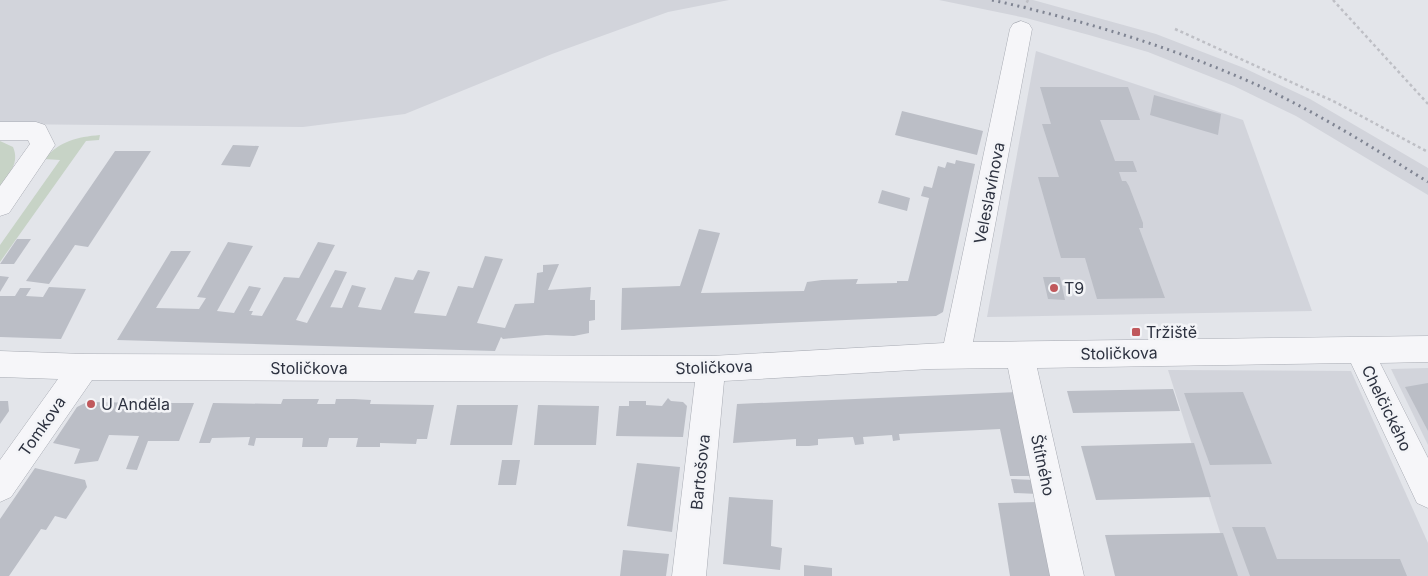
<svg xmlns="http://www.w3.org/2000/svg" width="1428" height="576" font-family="Inter,sans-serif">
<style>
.built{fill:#d2d4db}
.green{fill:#c7d3c6}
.building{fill:#bbbec6}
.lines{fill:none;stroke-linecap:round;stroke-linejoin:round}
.minor-casing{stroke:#a9acb4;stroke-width:1}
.path{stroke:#bebfc5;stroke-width:2.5;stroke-dasharray:3 3;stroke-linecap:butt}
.minor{fill:#f6f6f9;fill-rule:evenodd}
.rail{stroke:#7f8492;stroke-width:3;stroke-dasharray:2 4.5;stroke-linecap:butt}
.poi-dot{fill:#c0585c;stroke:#f3f4f7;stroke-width:2}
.labels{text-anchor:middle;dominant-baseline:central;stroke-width:5;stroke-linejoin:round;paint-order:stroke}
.street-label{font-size:16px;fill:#2d3240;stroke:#f3f4f7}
.poi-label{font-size:16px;fill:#2d3240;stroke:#f3f4f7;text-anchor:start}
</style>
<rect width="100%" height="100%" fill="#e3e5ea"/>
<g class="built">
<polygon points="0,0 729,0 668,12 552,54 405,114 303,127 0,124"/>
<polygon points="939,0 1033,0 1156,34 1244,68 1310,99 1428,168 1428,195 1296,116 1234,86 1148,52 1089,35 1026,18"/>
<polygon points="1036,51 1243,120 1312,311 987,317"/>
<polygon points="1428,368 1428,445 1391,369"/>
<polygon points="1168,370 1351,371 1428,543 1428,576 1234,576"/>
</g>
<g class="green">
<path d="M100,135l-1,5 -13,1 -86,121v-17l60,-85 -16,-1c16,-18 33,-22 56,-24z"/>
<path d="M0,141l13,6c7,16 -4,27 -13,39z"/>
</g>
<g class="building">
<polygon points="1040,87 1128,87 1140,120 1100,120 1115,161 1133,161 1137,172 1119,172 1122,181 1126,181 1129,186 1143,223 1143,228 1139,228 1165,298 1097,299 1085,258 1061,258 1038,177 1059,177 1042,124 1051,124"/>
<polygon points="1154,95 1221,114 1218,135 1150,115"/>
<polygon points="902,111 983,131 977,155 895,135"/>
<polygon points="233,145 259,146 250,167 221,165"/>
<polygon points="115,151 151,151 88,247 75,245 49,284 26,281"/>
<polygon points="956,160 975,164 943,312 936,316 621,330 622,288 680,286 699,229 720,233 701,293 804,291 807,282 822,280 858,279 856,284 897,283 897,281 908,281 929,198 921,196 924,186 932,188 938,166 945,168 947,162 955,164"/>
<polygon points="882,190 910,198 907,211 878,203"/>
<polygon points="17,239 31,239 14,264 0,264"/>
<polygon points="228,242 253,246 217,311 234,313 249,286 261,288 249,311 253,311 251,315 262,316 284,277 299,278 318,242 335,245 296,320 307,323 335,270 347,272 327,314 330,307 342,308 352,285 366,288 358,307 381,310 395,277 413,280 418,270 430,272 414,313 446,316 458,286 473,288 485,256 503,259 477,323 505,328 515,304 534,303 537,273 543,272 543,265 559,264 548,290 591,287 590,300 595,300 595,320 589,321 589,333 574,336 546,335 503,339 501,337 495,351 117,340 171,251 191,251 156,308 199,309 206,298 197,297"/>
<polygon points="0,276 9,277 0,292"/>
<polygon points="1043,277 1060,277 1065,300 1048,299"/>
<polygon points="49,287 86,289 61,339 0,337 0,296 15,296 20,288 31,288 26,296 43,297"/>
<polygon points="1428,383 1428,431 1405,387"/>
<polygon points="1173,389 1180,411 1073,413 1067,391"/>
<polygon points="1018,392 1034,476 1010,476 1000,429 899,434 900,440 893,441 892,435 863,437 864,444 855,445 853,437 818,439 818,445 809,446 796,446 796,439 733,443 737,404"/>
<polygon points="1243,392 1272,464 1210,465 1184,393"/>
<polygon points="668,398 671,401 683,402 687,406 683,437 616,436 619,406 629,406 629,401 646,401 646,405 662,406"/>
<polygon points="283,399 319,399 317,404 335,404 336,399 354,399 371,400 370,404 434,405 427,439 417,439 416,444 380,443 380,447 356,447 358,438 329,438 327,447 302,447 303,438 256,438 254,446 248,445 250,437 212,438 210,443 199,443 213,403 281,404"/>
<polygon points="0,401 8,401 9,411 0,424"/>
<polygon points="87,402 153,403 194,403 179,441 148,441 137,470 126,469 139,436 109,435 98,461 74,464 80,449 53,443 77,407"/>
<polygon points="457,405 518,405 512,445 450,445"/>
<polygon points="538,405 599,406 596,445 534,445"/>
<polygon points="1194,443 1211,497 1096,500 1081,446"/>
<polygon points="502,460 520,460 516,485 498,485"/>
<polygon points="637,463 680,467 672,532 627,526"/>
<polygon points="35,468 85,480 87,487 66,519 55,516 46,530 41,529 9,576 0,576 0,519"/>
<polygon points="1011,479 1035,480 1038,494 1014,493"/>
<polygon points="729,497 773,500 771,546 782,548 780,570 723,564"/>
<polygon points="1039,502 1053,576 1010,576 998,503"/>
<polygon points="1232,527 1265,527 1277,559 1400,559 1407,576 1250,576"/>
<polygon points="1223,533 1238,576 1115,576 1105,535"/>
<polygon points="623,550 669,554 666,576 620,576"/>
<polygon points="804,565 832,568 832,576 804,576"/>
</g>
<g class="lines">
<defs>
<g id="minor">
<polygon points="1021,21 1029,24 1032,29 973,342 1428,336 1428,362 1380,363 1428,458 1428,508 1417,503 1351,363 1037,368 1084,576 1050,576 1008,368 930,369 724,381 706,576 672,576 695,382 92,380 11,497 0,502 0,460 58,379 0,377 0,351 84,354 711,356 944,343 1010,29 1013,24"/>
<polygon points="0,122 36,122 45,125 55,145 9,213 0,216 0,186 30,144 28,140 0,140"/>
</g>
</defs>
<use href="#minor" class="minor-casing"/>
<g class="path">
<polyline points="1333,0 1428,104"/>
<polyline points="1024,8 1028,0"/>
<polyline points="1175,29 1335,102 1428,152"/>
</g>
<use href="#minor" class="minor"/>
<path class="rail" d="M992,0c94,21 187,49 274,89 57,27 109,60 162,93"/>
</g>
<g class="poi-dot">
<circle cx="1054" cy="288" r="5"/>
<rect x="1131" y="327" width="10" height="10" rx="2.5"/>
<circle cx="91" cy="404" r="5"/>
</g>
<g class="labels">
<g class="street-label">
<text transform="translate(989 193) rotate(-79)">Veleslavínova</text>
<text transform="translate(1119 353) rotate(-1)">Stoličkova</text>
<text transform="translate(714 367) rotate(-2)">Stoličkova</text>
<text x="309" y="368">Stoličkova</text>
<text transform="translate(1387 408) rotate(64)">Chelčického</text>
<text transform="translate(42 426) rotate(-55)">Tomkova</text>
<text transform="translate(1043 465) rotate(78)">Štítného</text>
<text transform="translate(700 472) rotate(-84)">Bartošova</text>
</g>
<g class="poi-label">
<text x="1064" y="288">T9</text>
<text x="1146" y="332">Tržiště</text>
<text x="101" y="404">U Anděla</text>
</g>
</g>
</svg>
